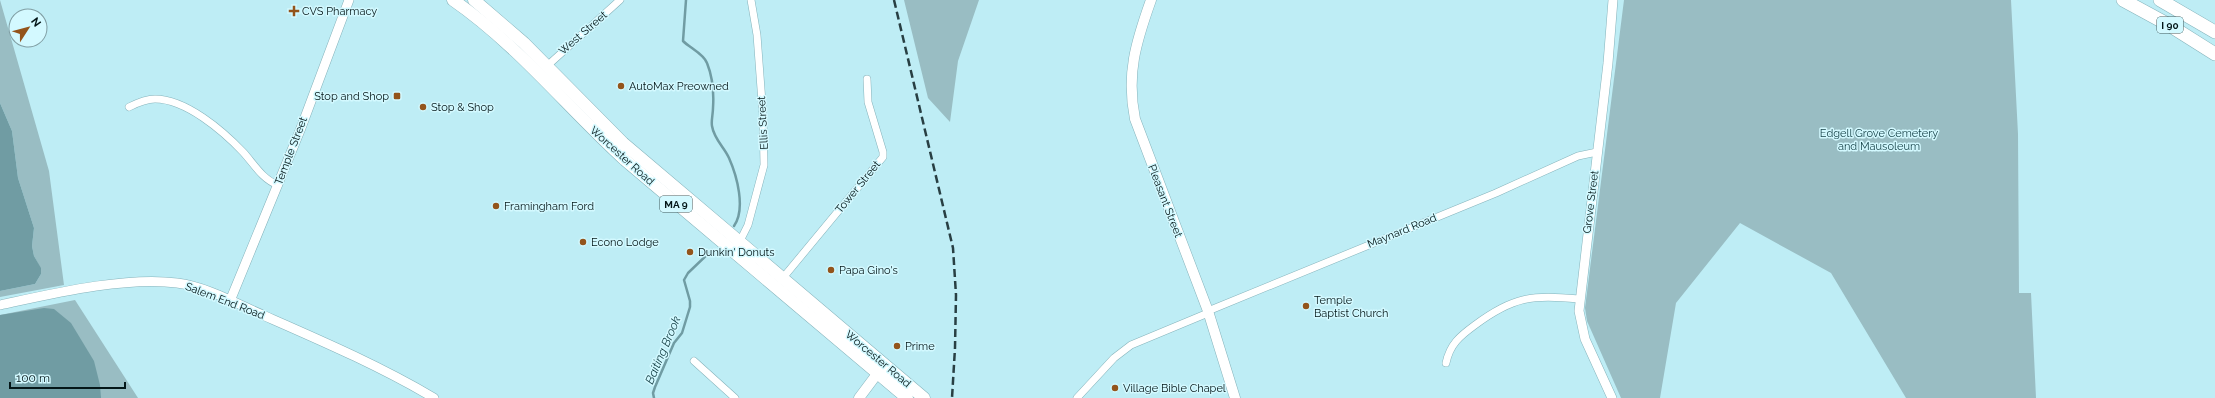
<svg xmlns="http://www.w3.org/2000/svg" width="2215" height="398" font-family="Raleway,sans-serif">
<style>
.green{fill:#99bdc3}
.water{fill:#709ca3}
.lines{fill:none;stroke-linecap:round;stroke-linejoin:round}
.stream{stroke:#709ca3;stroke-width:2.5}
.minor-casing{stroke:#85b3bb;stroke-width:8}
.tertiary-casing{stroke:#85b3bb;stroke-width:10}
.secondary-casing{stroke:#85b3bb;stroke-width:11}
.trunk-casing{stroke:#85b3bb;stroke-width:13}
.motorway-casing{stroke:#85b3bb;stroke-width:14}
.minor{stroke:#fff;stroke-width:7}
.tertiary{stroke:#fff;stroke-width:9}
.secondary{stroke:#fff;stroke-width:10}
.trunk{stroke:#fff;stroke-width:12}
.motorway{stroke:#fff;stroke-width:13}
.rail{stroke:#283f43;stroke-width:2.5;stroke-dasharray:8 4;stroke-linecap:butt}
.poi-dot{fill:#93541b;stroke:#d3f9ff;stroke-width:1.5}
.labels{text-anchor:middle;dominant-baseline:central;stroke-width:3;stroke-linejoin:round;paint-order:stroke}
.shield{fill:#d3f9ff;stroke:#425a5d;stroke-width:1}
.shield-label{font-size:10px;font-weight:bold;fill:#041618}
.poi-label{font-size:11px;fill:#041618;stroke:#d3f9ff;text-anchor:start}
.street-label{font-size:11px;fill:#041618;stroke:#d3f9ff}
.park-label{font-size:11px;fill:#133e44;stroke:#d3f9ff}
.water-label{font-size:12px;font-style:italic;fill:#113c42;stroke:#d3f9ff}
</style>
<rect width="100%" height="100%" fill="#beedf5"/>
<g class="green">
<polygon points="0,0 49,171 64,285 0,297 0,291 35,284 41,274 41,269 34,256 32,246 34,228 18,178 12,131 0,103"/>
<polygon points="904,0 979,0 958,61 950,122 928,98"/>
<polygon points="1624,0 2011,0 2018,134 2019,293 2031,293 2036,398 1906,398 1831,273 1740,223 1676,303 1660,398 1621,398 1587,321 1585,308"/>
<polygon points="75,300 138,398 0,398 0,315"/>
</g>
<g class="water">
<polygon points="0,103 12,131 18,178 34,228 32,246 34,256 41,268 41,274 35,284 0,291"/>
<polygon points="44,308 54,309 71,323 94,361 100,385 101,398 0,398 0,315"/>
</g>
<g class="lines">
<g class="stream">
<path d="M686,0l-3,41c7,7 21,13 24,22 6,15 7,30 6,45 0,6 -2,13 -1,18 2,13 12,21 17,32 8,18 17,51 5,68"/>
<polyline points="654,398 653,393 655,387 674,343 682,333 690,307 690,301 684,280 688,273 712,250"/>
</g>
<defs>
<g id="minor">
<polyline points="547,66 620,0"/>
<path d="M129,107c8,-4 17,-8 26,-8 31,0 68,32 88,53 11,12 19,27 35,33"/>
<polyline points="739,243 748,225 764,165 763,116 757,35 751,0"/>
<polyline points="782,279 883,157 883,152 868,102 867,79"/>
<polyline points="1208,311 1496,193 1578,156 1597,152"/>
<polyline points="694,361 735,398"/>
<path d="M1446,363c4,-19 14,-27 29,-38 39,-29 57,-30 104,-26"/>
<polyline points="1077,398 1114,358 1131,345 1208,313"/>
</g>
<g id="tertiary">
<polyline points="230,301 301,128 349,0"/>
<path d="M0,305c51,-11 126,-29 177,-22 31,4 60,21 88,33 57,25 115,50 169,82"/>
<polyline points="1612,398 1585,339 1579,311 1608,63 1613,0"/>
</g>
<g id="secondary">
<path d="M1151,0c-15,42 -25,74 -16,119l73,192 27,87"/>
<polyline points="859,398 877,374"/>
</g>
<g id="trunk">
<path d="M453,0c65,45 114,107 172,160l282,238"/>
<polyline points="474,0 524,43 623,143 924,398"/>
</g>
<g id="motorway">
<polyline points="2123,0 2169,25 2215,54"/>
<polyline points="2160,0 2215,32"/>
</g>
</defs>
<use href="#minor" class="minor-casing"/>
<use href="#tertiary" class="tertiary-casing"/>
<use href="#secondary" class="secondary-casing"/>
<use href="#trunk" class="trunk-casing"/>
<use href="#motorway" class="motorway-casing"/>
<use href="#minor" class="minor"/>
<use href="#tertiary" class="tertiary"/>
<use href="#secondary" class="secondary"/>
<use href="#trunk" class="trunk"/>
<use href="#motorway" class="motorway"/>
<polyline class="rail" points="894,0 953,248 956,295 955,348 952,398"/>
</g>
<g class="poi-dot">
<path d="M292 5h4v4h4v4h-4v4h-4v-4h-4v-4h4z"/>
<circle cx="621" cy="86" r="4"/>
<rect x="393" y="92" width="8" height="8" rx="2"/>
<circle cx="423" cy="107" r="4"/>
<circle cx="496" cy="206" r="4"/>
<circle cx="583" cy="242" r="4"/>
<circle cx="690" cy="252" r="4"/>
<circle cx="831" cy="270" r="4"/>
<circle cx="1306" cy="306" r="4"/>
<circle cx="897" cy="346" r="4"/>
<circle cx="1115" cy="388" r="4"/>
</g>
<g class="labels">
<g class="shield">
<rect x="2157" y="17" width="26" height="16" rx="3"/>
<rect x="660" y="196" width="32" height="16" rx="3"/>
</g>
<g class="shield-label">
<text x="2170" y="25">I 90</text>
<text x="676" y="204">MA 9</text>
</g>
<g class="poi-label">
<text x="302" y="11">CVS Pharmacy</text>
<text x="629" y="86">AutoMax Preowned</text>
<text x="389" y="96" text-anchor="end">Stop and Shop</text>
<text x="431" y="107">Stop &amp; Shop</text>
<text x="504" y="206">Framingham Ford</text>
<text x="591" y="242">Econo Lodge</text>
<text x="698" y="252">Dunkin' Donuts</text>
<text x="839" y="270">Papa Gino's</text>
<text x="1314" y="300">Temple<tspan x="1314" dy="13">Baptist Church</tspan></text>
<text x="905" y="346">Prime</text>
<text x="1123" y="388">Village Bible Chapel</text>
</g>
<g class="street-label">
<text transform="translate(583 33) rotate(-41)">West Street</text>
<text transform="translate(763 123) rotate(-93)">Ellis Street</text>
<text transform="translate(291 151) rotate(-69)">Temple Street</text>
<text transform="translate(622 156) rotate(42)">Worcester Road</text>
<text transform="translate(858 187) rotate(-51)">Tower Street</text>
<text transform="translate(1165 201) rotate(69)">Pleasant Street</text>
<text transform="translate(1591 202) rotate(-83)">Grove Street</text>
<text transform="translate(1402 231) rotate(-22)">Maynard Road</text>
<text transform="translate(225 301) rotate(21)">Salem End Road</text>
<text transform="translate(878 359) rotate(40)">Worcester Road</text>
</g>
<g class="park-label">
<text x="1879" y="133">Edgell Grove Cemetery<tspan x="1879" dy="13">and Mausoleum</tspan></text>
</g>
<g class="water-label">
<text transform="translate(663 350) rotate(-67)">Baiting Brook</text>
</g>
</g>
<g transform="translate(28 28) rotate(54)"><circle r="19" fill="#d3f9ff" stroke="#809ea3"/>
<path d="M0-3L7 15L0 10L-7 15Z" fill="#93541b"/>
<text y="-6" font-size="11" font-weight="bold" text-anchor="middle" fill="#041618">N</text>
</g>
<path d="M10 382v6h115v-6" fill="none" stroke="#041618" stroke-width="2"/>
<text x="16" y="382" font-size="12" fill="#041618" stroke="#d3f9ff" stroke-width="3" paint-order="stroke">100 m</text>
</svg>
